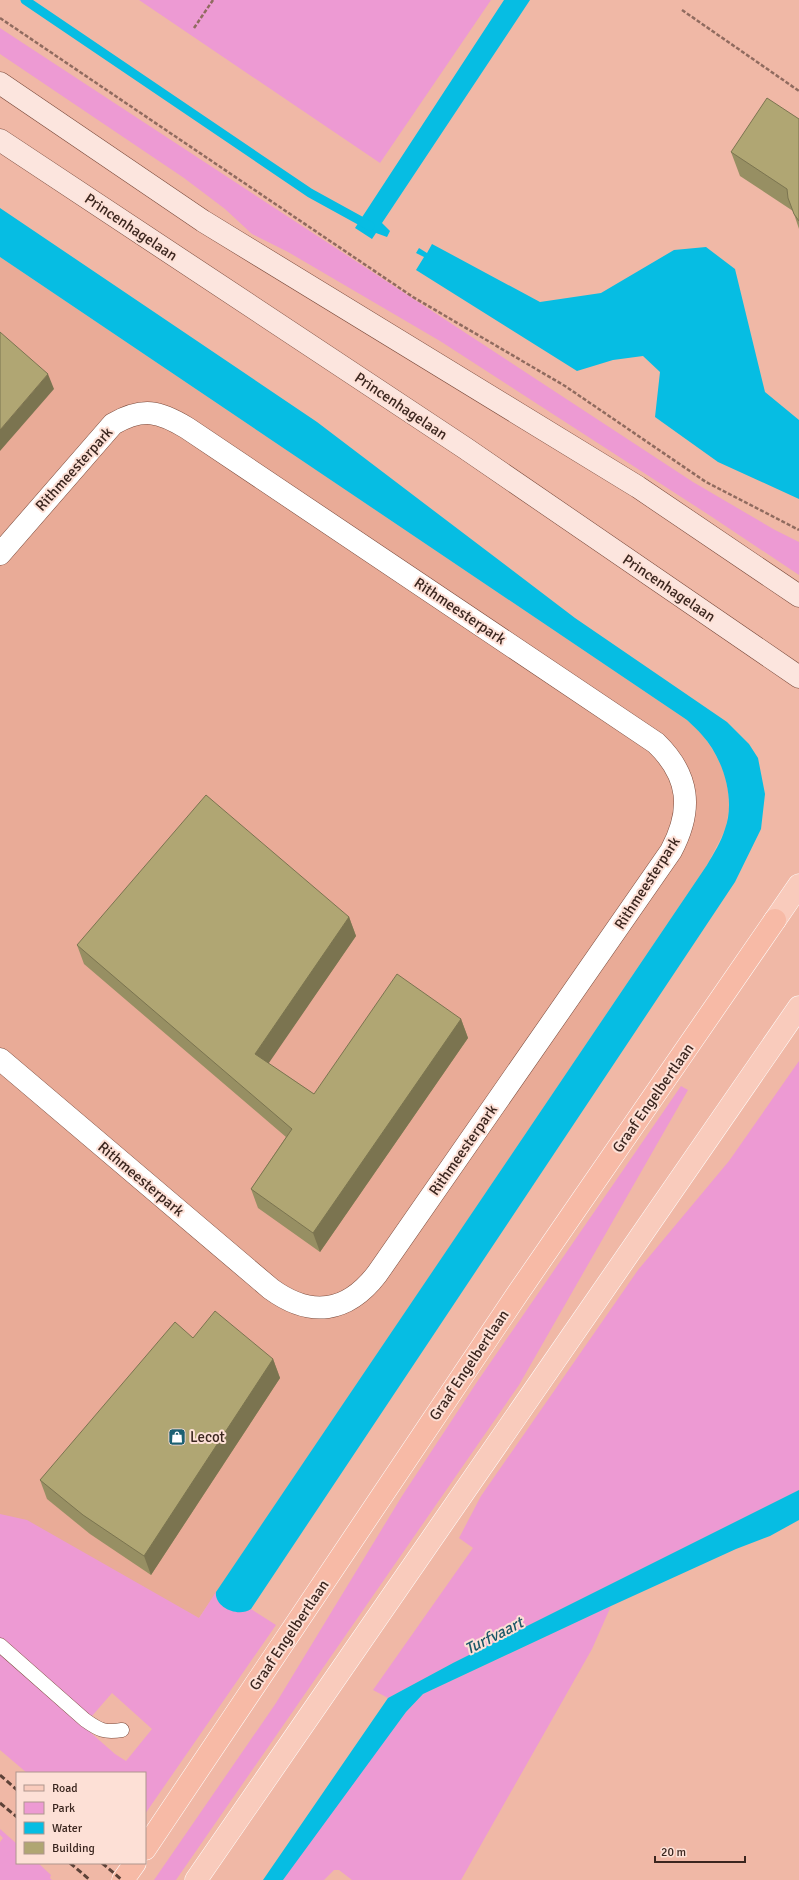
<svg xmlns="http://www.w3.org/2000/svg" width="799" height="1880" font-family="Signika,sans-serif">
<style>
.built{fill:#e9ab97}
.green{fill:#ed9ad3}
.water{fill:#06bde3}
.lines{fill:none;stroke-linecap:round;stroke-linejoin:round}
.stream{stroke:#06bde3;stroke-width:9}
.service-casing{stroke:#7a4a3b;stroke-width:15}
.minor-casing{stroke:#7a4a3b;stroke-width:23}
.secondary-casing{stroke:#7a4a3b;stroke-width:23}
.primary-casing{stroke:#fff;stroke-width:23}
.trunk-casing{stroke:#fff;stroke-width:23}
.path{stroke:#906b5f;stroke-width:2.5;stroke-dasharray:4 2;stroke-linecap:butt}
.service{stroke:#fff;stroke-width:14}
.minor{stroke:#fff;stroke-width:22}
.secondary{stroke:#fce5de;stroke-width:22}
.primary{stroke:#f9cbbc;stroke-width:22}
.trunk{stroke:#f7baa6;stroke-width:22}
.rail{stroke:#5d4238;stroke-width:3;stroke-dasharray:6 3;stroke-linecap:butt}
.wall{fill:#978f63}
.shaded-wall{fill:#7b7450}
.building{fill:#b0a673;stroke:#7b7450}
.labels{text-anchor:middle;dominant-baseline:central;stroke-width:4;stroke-linejoin:round;paint-order:stroke}
.street-label{font-size:15px;fill:#3b261f;stroke:#fde0d6}
.poi-label{font-size:15px;fill:#3b261f;stroke:#fde0d6;text-anchor:start}
.water-label{font-size:16px;font-style:italic;fill:#1c5868;stroke:#fde0d6}
</style>
<rect width="100%" height="100%" fill="#f0b8a6"/>
<polygon class="built" points="0,257 687,720 703,735 714,752 723,769 728,790 729,809 726,828 707,865 199,1618 112,1688 0,1636"/>
<g class="green">
<polygon points="139,0 491,0 380,163"/>
<polygon points="0,28 693,482 775,530 799,542 799,575 709,515 440,341 288,252 252,234 225,209 184,178 0,54"/>
<polygon points="799,1061 799,1490 453,1663 388,1698 373,1690 473,1548 459,1538 481,1496 638,1270 729,1161"/>
<polygon points="681,1086 688,1090 519,1385 176,1880 154,1880 276,1703 402,1496 477,1382"/>
<path d="M0,1514l27,6 172,98 17,-26c-2,16 24,25 35,17l25,16 -131,189v-41h-118l-27,-23v-97l115,101 11,7 26,-32 -40,-36 -20,23 -4,-1 -88,-77z"/>
<polygon points="611,1606 592,1649 461,1880 352,1880 339,1870 334,1870 324,1880 283,1880 326,1818 406,1712 423,1694"/>
<polygon points="0,1829 17,1844 17,1863 38,1863 51,1875 50,1878 52,1880 0,1880 0,1842 3,1838 0,1835"/>
</g>
<g class="water">
<polygon points="504,0 530,0 382,223 390,231 387,237 376,233 372,239 355,228"/>
<path d="M0,208l317,214 258,196 152,104 22,22 9,14 7,36 -4,35 -26,53 -484,727c-13,9 -37,-2 -35,-17l491,-727c7,-12 14,-23 18,-36 11,-30 -2,-71 -23,-94 -4,-5 -10,-10 -15,-15l-687,-463z"/>
<polygon points="432,244 540,302 601,293 674,250 706,247 735,269 765,392 799,420 799,499 718,462 655,417 660,372 643,356 613,360 577,371 416,270 424,257 416,253 419,248 427,253"/>
<polygon points="799,1490 799,1520 770,1536 736,1549 611,1606 423,1694 406,1712 283,1880 263,1880 388,1698 453,1663"/>
</g>
<g class="lines">
<polyline class="stream" points="25,0 310,193 370,226"/>
<defs>
<path id="service" d="M0,1645l85,75c14,10 20,13 37,10"/>
<path id="minor" d="M0,554l113,-130c30,-17 46,-13 74,4l469,315c34,33 37,67 15,108l-294,423c-30,39 -66,44 -106,15l-271,-230"/>
<g id="secondary">
<polyline points="0,83 203,221 638,487 799,596"/>
<polyline points="0,140 465,448 799,677"/>
</g>
<g id="primary">
<polyline points="775,920 799,885"/>
<polyline points="196,1880 799,1007"/>
</g>
<g id="trunk">
<polyline points="145,1849 518,1293 775,920"/>
<polyline points="123,1880 135,1863"/>
</g>
</defs>
<use href="#service" class="service-casing"/>
<use href="#minor" class="minor-casing"/>
<use href="#secondary" class="secondary-casing"/>
<use href="#primary" class="primary-casing"/>
<use href="#trunk" class="trunk-casing"/>
<g class="path">
<polyline points="682,10 799,91"/>
<polyline points="0,18 413,297 565,386 706,482 799,530"/>
<polyline points="194,28 213,0"/>
</g>
<use href="#service" class="service"/>
<use href="#minor" class="minor"/>
<use href="#secondary" class="secondary"/>
<use href="#primary" class="primary"/>
<use href="#trunk" class="trunk"/>
<g class="rail">
<polyline points="0,1775 17,1790"/>
<polyline points="0,1803 17,1817"/>
<polyline points="70,1863 90,1880"/>
<polyline points="102,1863 122,1880"/>
</g>
</g>
<g class="wall">
<polygon points="799,119 799,229 793,211 740,176 731,152"/>
<polygon points="349,917 356,936 268,1063 314,1094 461,1019 468,1038 320,1252 258,1208 251,1189 286,1137 84,964 77,945"/>
<polygon points="193,1338 273,1359 280,1378 151,1575 90,1534 47,1499 40,1480"/>
</g>
<g class="shaded-wall">
<polygon points="48,374 54,389 0,451 0,430"/>
<polygon points="349,917 356,936 262,1073 255,1054"/>
<polygon points="461,1019 468,1038 320,1252 313,1233"/>
<polygon points="273,1359 280,1378 151,1575 144,1556"/>
</g>
<g class="building">
<polygon points="767,98 799,119 799,221 794,214 788,198 787,189 731,152"/>
<polygon points="0,332 48,374 0,430"/>
<polygon points="206,795 349,917 255,1054 314,1094 397,974 461,1019 313,1233 251,1189 292,1129 77,945"/>
<polygon points="215,1311 273,1359 144,1556 83,1515 40,1480 175,1322 193,1338"/>
</g>
<defs>
<symbol id="shop-square" viewBox="-11 -11 22 22"><rect x="-9" y="-9" width="18" height="18" rx="4" fill="#1c6072" stroke="#fde0d6"/><path d="M-5-2.5h2.3a2.7 3.5 0 0 1 5.4 0H5L5.5 6h-11ZM-1.5-2.5h3a1.5 2.3 0 0 0-3 0Z" fill="#fff"/></symbol>
</defs>
<g fill-rule="evenodd">
<use href="#shop-square" x="167" y="1427" width="20" height="20"/>
</g>
<g class="labels">
<g class="street-label">
<text transform="translate(131 227) rotate(34)">Princenhagelaan</text>
<text transform="translate(401 406) rotate(34)">Princenhagelaan</text>
<text transform="translate(74 469) rotate(-48)">Rithmeesterpark</text>
<text transform="translate(669 588) rotate(34)">Princenhagelaan</text>
<text transform="translate(460 611) rotate(34)">Rithmeesterpark</text>
<text transform="translate(647 883) rotate(-57)">Rithmeesterpark</text>
<text transform="translate(653 1098) rotate(-55)">Graaf Engelbertlaan</text>
<text transform="translate(463 1150) rotate(-55)">Rithmeesterpark</text>
<text transform="translate(141 1179) rotate(40)">Rithmeesterpark</text>
<text transform="translate(469 1365) rotate(-56)">Graaf Engelbertlaan</text>
<text transform="translate(289 1635) rotate(-56)">Graaf Engelbertlaan</text>
</g>
<g class="poi-label">
<text x="190" y="1437">Lecot</text>
</g>
<g class="water-label">
<text transform="translate(494 1636) rotate(-27)">Turfvaart</text>
</g>
</g>
<rect x="16" y="1772" width="130" height="92" fill="#fde0d6" stroke="#af968d"/>
<rect x="24" y="1785" width="20" height="6" fill="#f9cbbc" stroke="#af968d"/>
<text x="52" y="1792" font-size="12" fill="#3b261f">Road</text>
<rect x="24" y="1802" width="20" height="12" fill="#ed9ad3" stroke="#af968d"/>
<text x="52" y="1812" font-size="12" fill="#3b261f">Park</text>
<rect x="24" y="1822" width="20" height="12" fill="#06bde3" stroke="#af968d"/>
<text x="52" y="1832" font-size="12" fill="#3b261f">Water</text>
<rect x="24" y="1842" width="20" height="12" fill="#b0a673" stroke="#af968d"/>
<text x="52" y="1852" font-size="12" fill="#3b261f">Building</text>
<path d="M655 1856v6h90v-6" fill="none" stroke="#3b261f" stroke-width="2"/>
<text x="661" y="1856" font-size="12" fill="#3b261f" stroke="#fde0d6" stroke-width="3" paint-order="stroke">20 m</text>
</svg>
